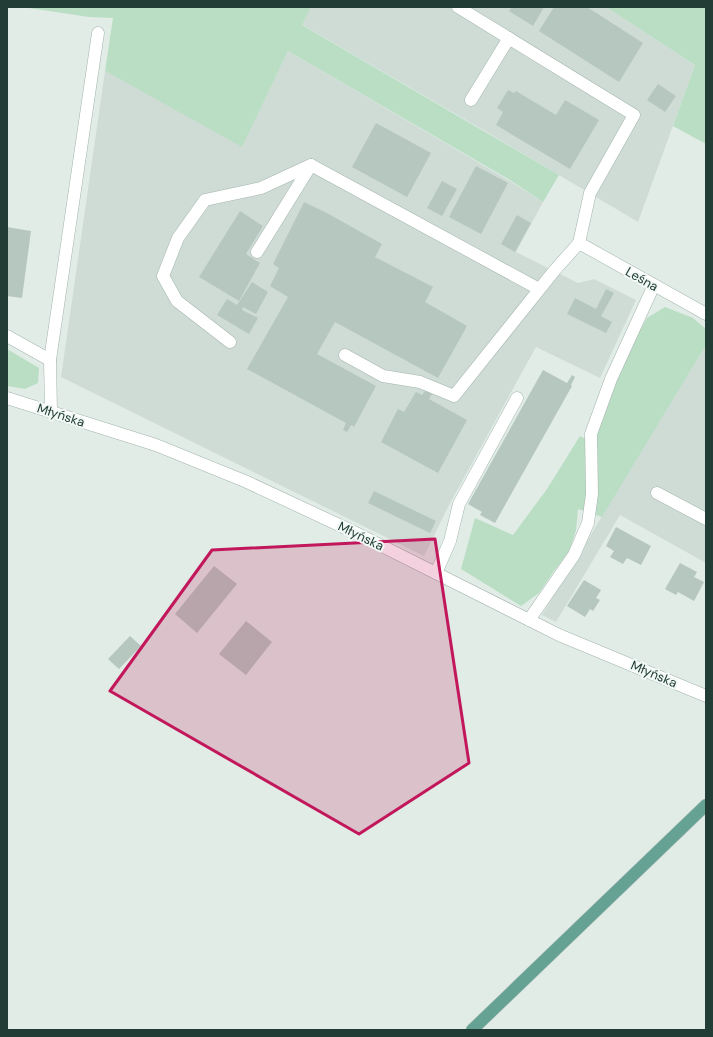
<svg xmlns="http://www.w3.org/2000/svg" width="713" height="1037" font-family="'DM Sans',sans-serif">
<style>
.built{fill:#cfdcd6}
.green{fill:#badec4}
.building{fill:#b6c7c0}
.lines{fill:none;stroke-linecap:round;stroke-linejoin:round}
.minor-casing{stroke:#a4b4ae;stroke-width:13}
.major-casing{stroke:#c1c9c7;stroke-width:13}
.minor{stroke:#fff;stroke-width:12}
.major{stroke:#65a294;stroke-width:12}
.marked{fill:#c2185b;fill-opacity:0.2;stroke:#c2185b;stroke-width:3;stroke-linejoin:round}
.labels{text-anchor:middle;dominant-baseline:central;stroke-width:4;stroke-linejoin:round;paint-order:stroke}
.street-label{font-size:13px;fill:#213d36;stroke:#f2f8f5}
</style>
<rect width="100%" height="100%" fill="#e1ece7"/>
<g class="built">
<polygon points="311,7 606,7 695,65 638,222 478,127 301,24"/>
<polygon points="288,51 510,181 543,202 516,252 578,283 594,279 636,300 600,378 536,347 449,505 424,556 61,377 105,71 242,146"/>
<polygon points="706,345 706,563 620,515 556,622 542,615"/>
</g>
<g class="green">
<polygon points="22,7 311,7 302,25 559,175 543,202 510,180 288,51 242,147 105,71 113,18 89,17"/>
<polygon points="606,7 706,7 706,144 673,126 695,65"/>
<polygon points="665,307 693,318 706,329 706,345 602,517 578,509 576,530 570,550 554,571 539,593 521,606 461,569 475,518 513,535 547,489 580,436 593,443 619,375 638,334 647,318"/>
<polygon points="7,349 39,368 38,383 25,389 7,386"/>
</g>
<g class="building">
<polygon points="512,7 544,7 533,26 509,11"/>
<polygon points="554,7 587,7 643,43 619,82 539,31"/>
<polygon points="658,84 676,96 665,112 647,100"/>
<polygon points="508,90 514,93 516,91 556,115 565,100 599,120 570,169 496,125 503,112 497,108"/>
<polygon points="376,123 431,153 407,197 352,167"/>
<polygon points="476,166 508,183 481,234 449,217"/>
<polygon points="442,181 457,189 442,216 427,208"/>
<polygon points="304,202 327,213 382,244 375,257 433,287 425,302 467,326 438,378 335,322 317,354 376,386 354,427 351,425 347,432 343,430 346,423 247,369 288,297 270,286 279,268 273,264"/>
<polygon points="240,211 263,226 246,254 260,263 239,301 199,277"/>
<polygon points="517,215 531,223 515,252 501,244"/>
<polygon points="7,227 31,231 22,298 7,296"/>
<polygon points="252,282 268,292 256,314 243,307 242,310 258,318 249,334 217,315 227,299 237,305"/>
<polygon points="606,289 614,293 601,316 612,322 606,333 567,314 575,298 596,309"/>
<polygon points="543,370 567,383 572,375 575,377 571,385 572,386 495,523 480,515 482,512 468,504"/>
<polygon points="425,391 432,394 429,399 467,420 438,473 381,442 398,409 404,412 416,392 422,395"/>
<polygon points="374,491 436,521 430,533 368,503"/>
<polygon points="616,527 651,546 641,565 627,558 623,564 610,557 614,551 606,546"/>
<polygon points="680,563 697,572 694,577 704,582 694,601 678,592 676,595 665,589"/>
<polygon points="214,566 237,584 197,633 175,614"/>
<polygon points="584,580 601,590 596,598 600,600 593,611 590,609 585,617 567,606"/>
<polygon points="246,621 272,642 246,675 219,654"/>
<polygon points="130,636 141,646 119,669 108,659"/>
</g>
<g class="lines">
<defs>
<g id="minor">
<polyline points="471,100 509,38"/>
<polyline points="579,243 706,314"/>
<polyline points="257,252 311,165 539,289"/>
<polyline points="7,336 50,360"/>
<polyline points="230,342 177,301 163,276 178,238 205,200 261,188 311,165"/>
<polyline points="345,355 383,376 420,382 454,396 554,271 579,243 590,193 634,115 458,7"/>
<polyline points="7,398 156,445 247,482 354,532 559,635 706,696"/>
<polyline points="51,412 50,360 98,33"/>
<polyline points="657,493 706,519"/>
<polyline points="436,573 450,541 459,504 517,398"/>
<polyline points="529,620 574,555 588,523 592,494 591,434 611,379 654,285"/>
</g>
<polyline id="major" points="472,1030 706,805"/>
</defs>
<use href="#minor" class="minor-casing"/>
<use href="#major" class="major-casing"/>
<use href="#minor" class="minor"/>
<use href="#major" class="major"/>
</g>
<path class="marked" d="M435,539l34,224 -110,71 -249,-143 102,-141z"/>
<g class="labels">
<g class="street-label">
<text transform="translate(642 279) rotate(30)">Leśna</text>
<text transform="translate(61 415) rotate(18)">Młyńska</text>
<text transform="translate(361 536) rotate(26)">Młyńska</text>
<text transform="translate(654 674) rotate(23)">Młyńska</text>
</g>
</g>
<rect width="713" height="1037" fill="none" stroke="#213d36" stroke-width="16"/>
</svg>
